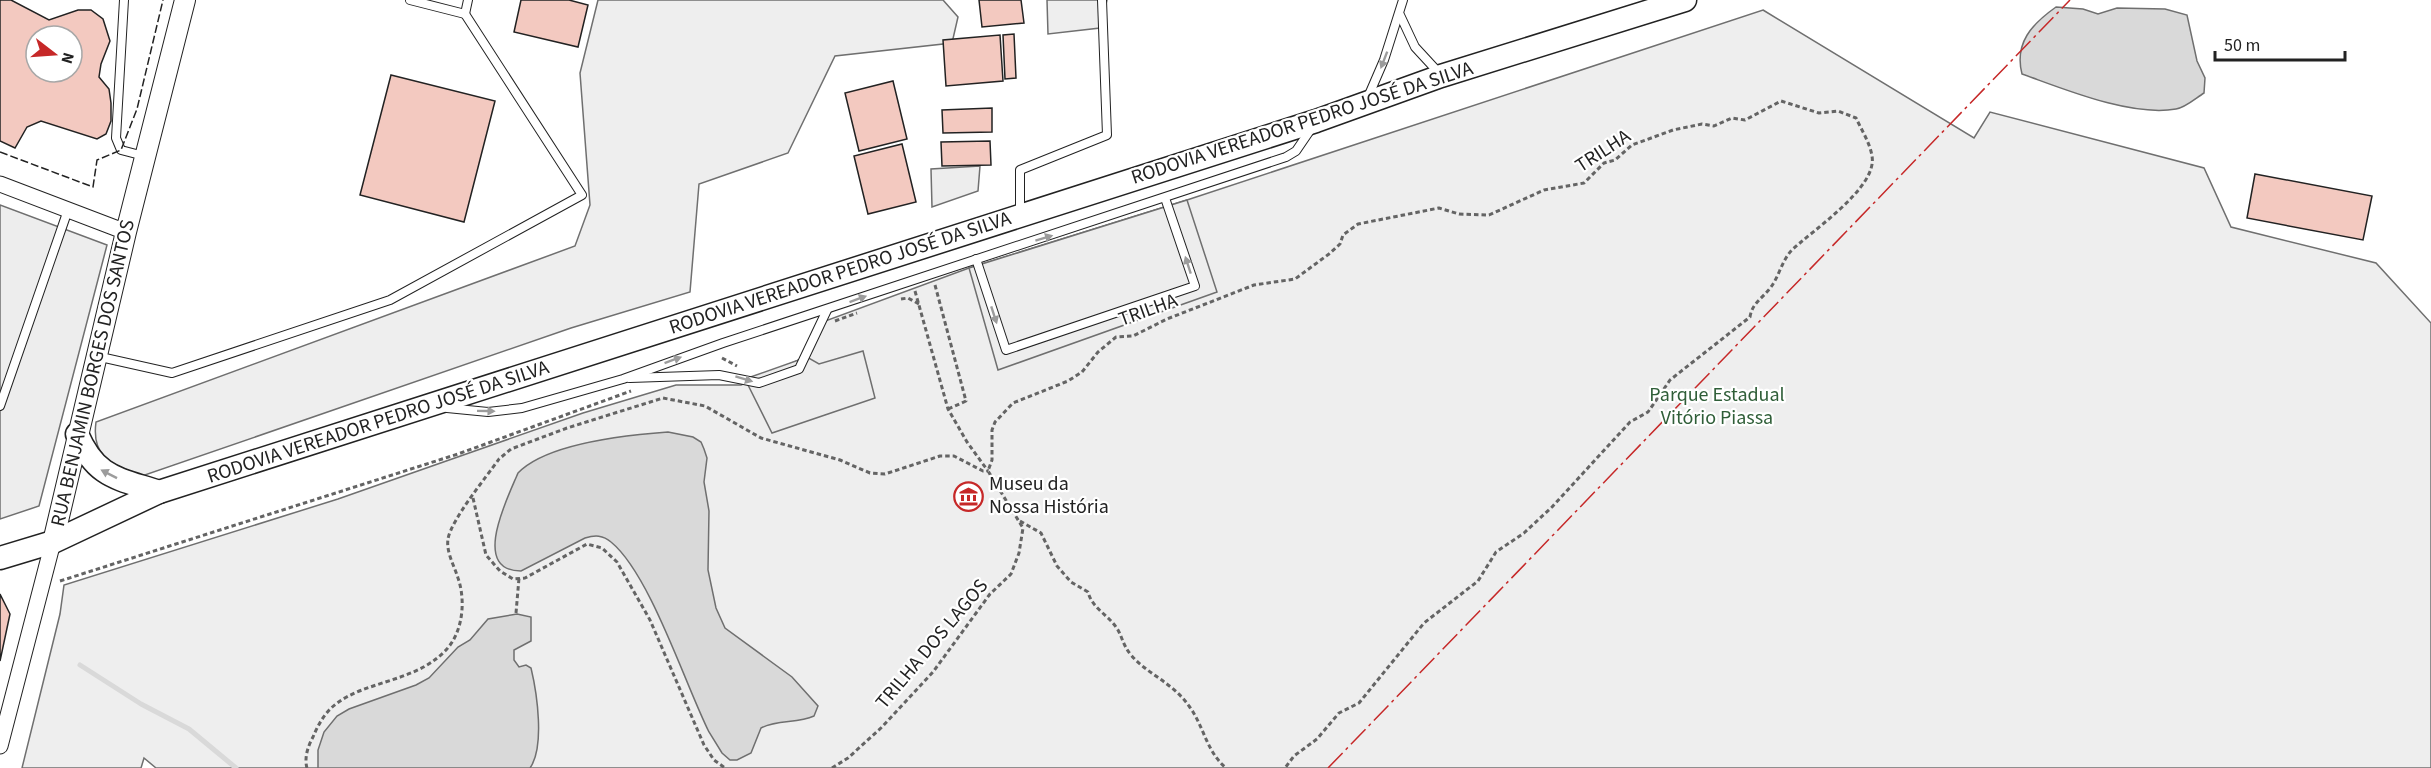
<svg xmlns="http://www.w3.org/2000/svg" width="2431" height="768" font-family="'Source Sans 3',sans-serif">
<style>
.green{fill:#eee;stroke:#6f6f6f;stroke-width:1.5}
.parking{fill:#ededed;stroke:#6f6f6f;stroke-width:1.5}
.water{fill:#d9d9d9;stroke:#6f6f6f;stroke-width:1.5}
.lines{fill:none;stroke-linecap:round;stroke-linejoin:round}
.stream{stroke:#d9d9d9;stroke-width:5}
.building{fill:#f3c9c0;stroke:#222;stroke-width:1.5;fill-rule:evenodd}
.service-casing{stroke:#222;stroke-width:10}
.minor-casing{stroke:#222;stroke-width:17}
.tertiary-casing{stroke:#222;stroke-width:22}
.secondary-casing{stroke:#222;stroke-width:25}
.path{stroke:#646464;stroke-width:3;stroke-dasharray:4.5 3;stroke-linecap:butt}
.service{stroke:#fff;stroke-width:8}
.minor{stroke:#fff;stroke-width:15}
.tertiary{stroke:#fff;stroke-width:20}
.secondary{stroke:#fff;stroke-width:22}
.fence{stroke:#222;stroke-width:1.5;stroke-dasharray:8 3;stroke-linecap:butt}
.power{stroke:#c62828;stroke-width:1.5;stroke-dasharray:21 4.5 3 4.5;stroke-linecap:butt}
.oneway{fill:#9c9c9c}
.labels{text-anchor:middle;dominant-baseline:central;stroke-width:4.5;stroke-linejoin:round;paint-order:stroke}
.street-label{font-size:20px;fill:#222;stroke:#fff}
.park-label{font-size:20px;fill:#2f5e38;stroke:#fff}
.poi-label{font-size:20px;fill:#222;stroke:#fff;text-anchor:start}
</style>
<rect width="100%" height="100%" fill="#fff"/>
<g class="green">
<path d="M598,0h345l15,17 -6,26 -117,13 -47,97 -89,31 -9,108 -119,36 -429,148c-29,-12 -51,-17 -46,-54l479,-176 15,-41 -10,-132z"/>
<polygon points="1047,0 1107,0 1100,28 1048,34"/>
<polygon points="1763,10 1974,138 1990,112 2204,168 2231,227 2376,263 2431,323 2431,768 156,768 144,758 141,768 22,768 60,614 64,585 338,499 583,413 676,385 741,385 801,359 817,324 969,268 1187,200"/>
</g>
<g class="parking">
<polygon points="980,166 978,191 932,207 931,169"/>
<polygon points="1187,200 1217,292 998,370 969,268"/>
<polygon points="0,205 107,245 39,506 0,519"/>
<polygon points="863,351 875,398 772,433 745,379 807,357 819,364"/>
</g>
<g class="water">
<path d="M2056,7l27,2 15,5 19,-6 48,1 22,6 10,46 8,17 -1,15c-8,5 -19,15 -28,16 -45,8 -112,-20 -154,-35 -8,-31 10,-50 34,-67z"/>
<path d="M668,432l25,5 8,5 3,7 3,9 -3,24 5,29 -1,59 8,38 9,20 67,49 26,29 -4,10c-17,8 -36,3 -53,12l-10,25 -14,7h-7l-8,-7 -13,-21c-24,-48 -59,-158 -98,-190 -8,-7 -16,-7 -26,-4l-64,33c-51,0 -13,-74 -3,-98 29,-30 109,-38 150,-41z"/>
<path d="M517,614l14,3v24l-17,9v10l5,7 7,-2 5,3c6,25 14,79 -1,100h-212v-18l6,-18 13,-16 12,-7 67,-24 13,-7 29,-31 12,-7 18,-21z"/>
</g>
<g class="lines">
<polyline class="stream" points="80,665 141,704 189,729 236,768"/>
</g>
<g class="building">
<path d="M0,0h11l38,20 29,-10h13l12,9 7,22 -9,23 -2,13 10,12 2,14v18l-5,13 -9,5 -56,-18 -14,6 -12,21 -15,-7zM36,36h36v36h-36z"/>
<polygon points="521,0 569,0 588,5 578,47 514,32"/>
<polygon points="979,0 1021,0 1024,23 982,27"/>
<polygon points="1014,34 1016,78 1005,79 1003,35"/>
<polygon points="1000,35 1003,81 946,86 943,40"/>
<polygon points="391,75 495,101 464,222 360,195"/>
<polygon points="893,81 907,139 859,151 845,93"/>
<polygon points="992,108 992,132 943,133 942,110"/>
<polygon points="990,141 991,165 942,166 941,142"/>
<polygon points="902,144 916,202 868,214 854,156"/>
<polygon points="2255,174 2372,196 2363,240 2247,218"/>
<polygon points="0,594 10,614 0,661"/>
</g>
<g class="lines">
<defs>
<g id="service">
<polyline points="124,0 116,138 121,150 144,156"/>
<polyline points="410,0 465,14 468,0"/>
<polyline points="1400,15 1415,47 1439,73"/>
<polyline points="1368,97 1384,60 1403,0"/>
<polyline points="1020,214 1020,170 1107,135 1102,0"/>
<polyline points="976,259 1006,350 1195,286 1165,198"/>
<polyline points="96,356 172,373 390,300 582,195 465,14"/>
<polyline points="630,378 719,375 759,383 799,369 827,310"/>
<polyline points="0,406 68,210"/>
<polyline points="447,408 488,412 522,408 623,379 723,343 1286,157 1296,151 1311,129"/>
</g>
<g id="minor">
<polyline points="0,184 126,232"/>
<polyline points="0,746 53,542"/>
</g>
<polyline id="tertiary" points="53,542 126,232 185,0"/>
<g id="secondary">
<path d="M77,434c19,44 40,44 82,58"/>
<polyline points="0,558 53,542 159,492 1316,121 1441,76 1685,0"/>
</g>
</defs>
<use href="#service" class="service-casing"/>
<use href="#minor" class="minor-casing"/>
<use href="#tertiary" class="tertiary-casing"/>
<use href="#secondary" class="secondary-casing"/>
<g class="path">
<polyline points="935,285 966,401 948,409"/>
<polyline points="915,291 948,409 967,442 988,471"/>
<polyline points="901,299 908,298 919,304"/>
<polyline points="835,321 857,313"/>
<polyline points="722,358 737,366"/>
<polyline points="473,498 486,555 500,571 513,579 525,578 587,544 602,548 617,562 650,620 704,745 714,760 725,768"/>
<path d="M1020,521l21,12 16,33 14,16 17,10c4,16 19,22 28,35 6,8 6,17 15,28 16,19 41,27 58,51 15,20 17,45 37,62"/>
<polyline points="60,581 458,454 631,391"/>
<polyline points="516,613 519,578"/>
<path d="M307,768c-3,-10 1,-22 6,-31 5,-12 12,-25 23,-33 29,-23 79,-22 109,-53 18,-18 21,-50 13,-73 -4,-13 -12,-26 -10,-39 3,-19 39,-63 51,-80l12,-10 56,-21 96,-30 42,8 56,32 79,22 30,13 15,1 55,-18h14l29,15h5"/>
<path d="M832,768l16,-10 34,-31 51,-55 57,-78 21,-20 8,-21 4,-25 -35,-57 4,-11v-30l3,-8 18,-19 55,-22 14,-9 16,-20 18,-15 17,-1 34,-17 87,-34 41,-6 34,-25 11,-10 3,-9 15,-11 81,-16 20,6 30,1 55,-25 40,-7 20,-20 11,-3 17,-15 41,-15 29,-6 12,2 18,-8 13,2 36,-19 38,12 19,-2 18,7c5,11 14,25 16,38 6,32 -61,75 -81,95 -9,10 -12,25 -20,36 -8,11 -19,16 -21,30l-80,63 -22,32 -18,10 -78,85 -28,26 -28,19 -18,29 -54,42 -65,80 -20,10 -22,26 -23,17 -9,12"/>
</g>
<use href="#service" class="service"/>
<use href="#minor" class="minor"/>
<use href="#tertiary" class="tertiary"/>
<use href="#secondary" class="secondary"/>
<polyline class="fence" points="0,152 93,187 97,160 121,150 137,109 163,0"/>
<polyline class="power" points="1328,768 2070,0"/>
</g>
<defs><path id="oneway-solid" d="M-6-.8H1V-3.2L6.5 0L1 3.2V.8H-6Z" transform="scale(1.5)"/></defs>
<g class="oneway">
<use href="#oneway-solid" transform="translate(1384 60) rotate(111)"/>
<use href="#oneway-solid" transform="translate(1044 238) rotate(-17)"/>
<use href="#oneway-solid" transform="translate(1188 265) rotate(-108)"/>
<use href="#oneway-solid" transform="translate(858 299) rotate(-20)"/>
<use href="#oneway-solid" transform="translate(994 315) rotate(72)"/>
<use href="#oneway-solid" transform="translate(673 360) rotate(-20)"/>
<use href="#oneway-solid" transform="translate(744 379) rotate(17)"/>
<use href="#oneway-solid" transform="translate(486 411) rotate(1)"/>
<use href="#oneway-solid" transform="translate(109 474) rotate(-153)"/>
</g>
<defs>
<symbol id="museum-ring" viewBox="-11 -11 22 22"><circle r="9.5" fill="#fff" stroke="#c62828" stroke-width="1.5"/><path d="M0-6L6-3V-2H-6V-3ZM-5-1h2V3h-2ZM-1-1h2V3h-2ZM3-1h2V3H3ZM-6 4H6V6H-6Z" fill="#c62828"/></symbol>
</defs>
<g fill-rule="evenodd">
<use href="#museum-ring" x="952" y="480" width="33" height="33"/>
</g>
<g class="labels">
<g class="street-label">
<text transform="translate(1302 123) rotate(-18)">RODOVIA VEREADOR PEDRO JOSÉ DA SILVA</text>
<text transform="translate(1603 151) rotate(-33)">TRILHA</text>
<text transform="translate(840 273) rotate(-18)">RODOVIA VEREADOR PEDRO JOSÉ DA SILVA</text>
<text transform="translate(1148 310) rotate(-20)">TRILHA</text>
<text transform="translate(93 373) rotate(-77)">RUA BENJAMIN BORGES DOS SANTOS</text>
<text transform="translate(378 422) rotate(-18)">RODOVIA VEREADOR PEDRO JOSÉ DA SILVA</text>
<text transform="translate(932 644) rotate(-50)">TRILHA DOS LAGOS</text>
</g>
<g class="park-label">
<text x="1717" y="395">Parque Estadual<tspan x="1717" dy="23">Vitório Piassa</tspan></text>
</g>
<g class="poi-label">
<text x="989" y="484">Museu da<tspan x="989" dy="23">Nossa História</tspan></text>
</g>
</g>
<g transform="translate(54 54) rotate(107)"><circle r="28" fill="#ffffff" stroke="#a7a7a7" stroke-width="1.5"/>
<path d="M0-4.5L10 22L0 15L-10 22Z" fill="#c62828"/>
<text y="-9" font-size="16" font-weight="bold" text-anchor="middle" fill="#222222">N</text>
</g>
<path d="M2215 51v9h130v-9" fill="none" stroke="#222222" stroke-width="3"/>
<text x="2224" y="51" font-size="18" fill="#222222" stroke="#ffffff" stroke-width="4.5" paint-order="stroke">50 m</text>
</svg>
